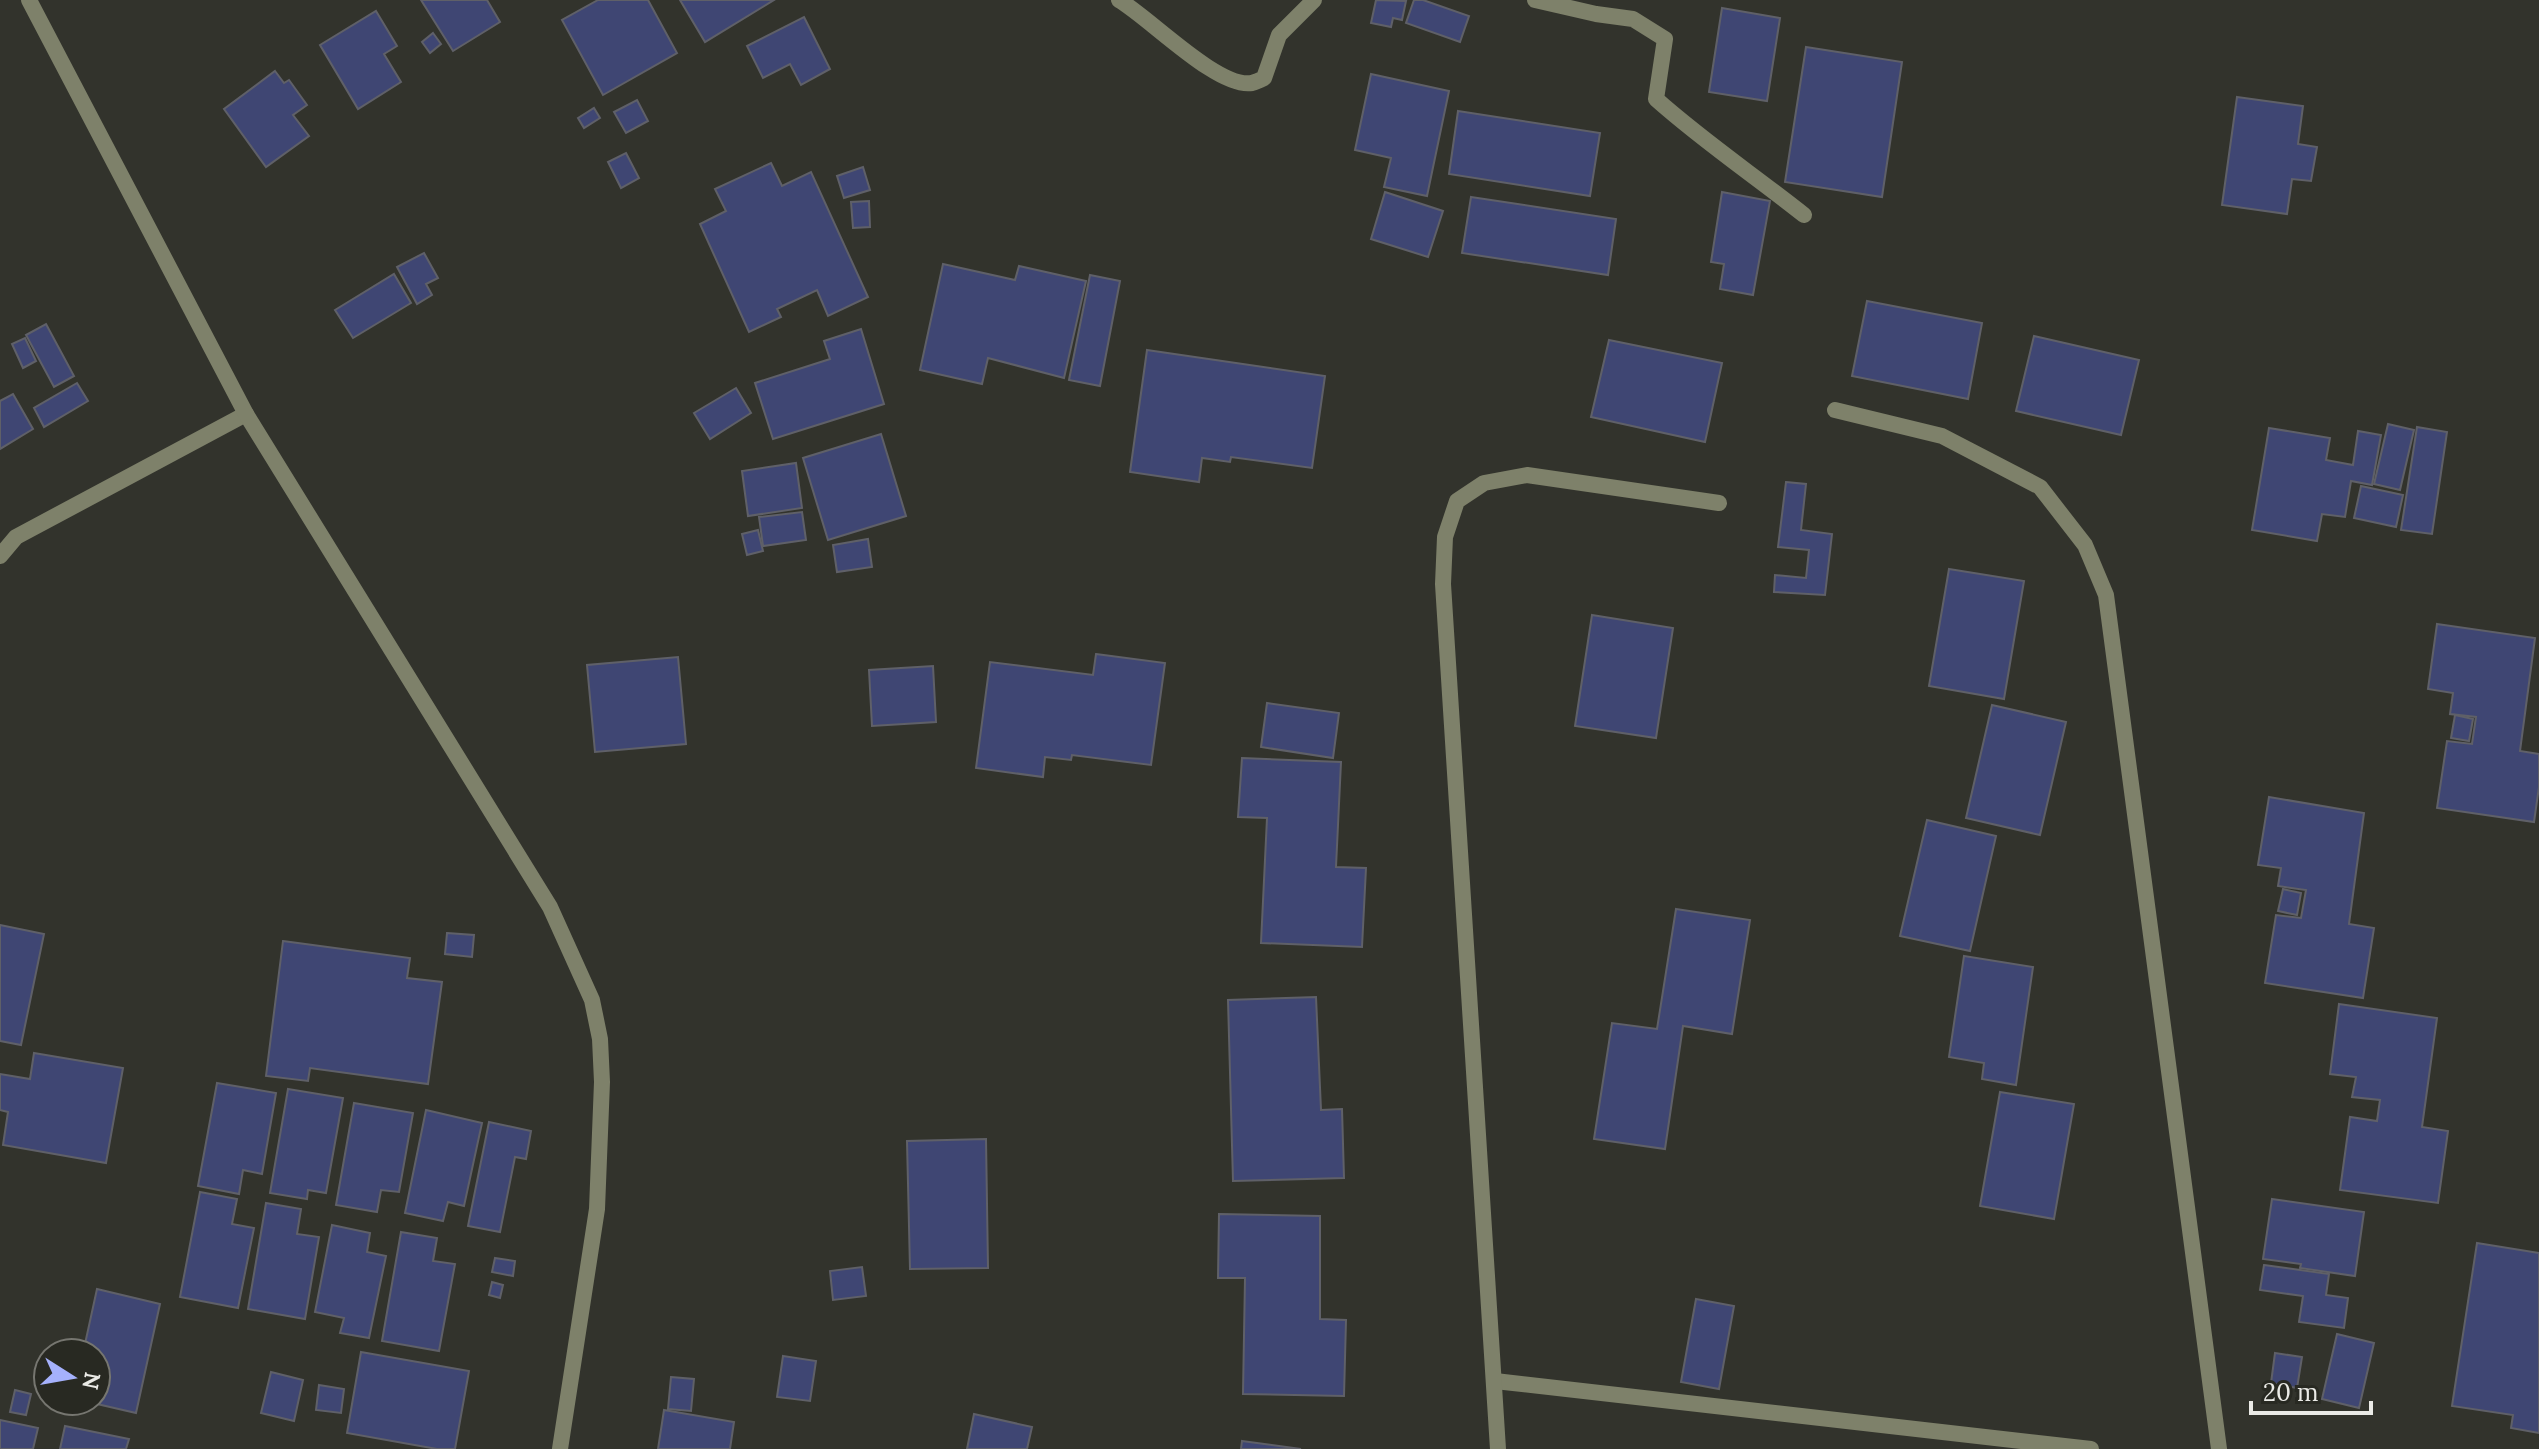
<svg xmlns="http://www.w3.org/2000/svg" width="2539" height="1449" font-family="Lora,serif">
<style>
.building{fill:#3f4673;stroke:#5f6068;stroke-width:2}
.lines{fill:none;stroke-linecap:round;stroke-linejoin:round}
.minor{stroke:#7e816a;stroke-width:16}
.tertiary{stroke:#7e816a;stroke-width:16}
</style>
<rect width="100%" height="100%" fill="#32332c"/>
<g class="building">
<polygon points="421,0 487,0 500,22 453,51"/>
<polygon points="598,0 648,0 677,53 603,95 562,20"/>
<polygon points="680,0 774,0 705,42"/>
<polygon points="1376,0 1406,1 1402,20 1393,18 1391,27 1371,23"/>
<polygon points="1414,0 1423,0 1469,16 1460,42 1406,23"/>
<polygon points="1722,8 1780,18 1767,101 1709,92"/>
<polygon points="376,11 397,46 384,54 401,82 358,109 320,45"/>
<polygon points="804,17 830,69 801,85 790,64 763,78 747,46"/>
<polygon points="433,33 441,44 430,53 422,42"/>
<polygon points="1806,47 1902,62 1882,197 1785,182"/>
<polygon points="275,71 284,83 289,80 307,105 293,115 309,136 266,167 224,109"/>
<polygon points="1371,74 1449,91 1427,196 1384,187 1391,158 1355,150"/>
<polygon points="2237,97 2303,106 2298,144 2317,147 2311,181 2292,179 2287,214 2222,205"/>
<polygon points="637,100 648,121 626,133 614,112"/>
<polygon points="594,108 600,118 584,128 578,118"/>
<polygon points="1458,111 1600,133 1590,196 1449,174"/>
<polygon points="626,153 639,178 621,188 608,162"/>
<polygon points="771,163 782,186 811,172 868,297 828,316 817,290 777,309 781,317 749,332 700,224 726,211 715,189"/>
<polygon points="863,167 870,190 844,198 837,176"/>
<polygon points="1385,192 1443,211 1428,257 1371,239"/>
<polygon points="1722,192 1770,201 1753,295 1720,289 1724,264 1711,262"/>
<polygon points="1471,197 1616,219 1608,275 1462,253"/>
<polygon points="869,201 870,227 853,228 851,202"/>
<polygon points="424,253 438,278 426,284 432,295 417,304 397,267"/>
<polygon points="943,264 1015,280 1019,266 1086,281 1064,378 988,358 982,384 920,370"/>
<polygon points="394,274 411,303 353,338 335,310"/>
<polygon points="1090,275 1120,281 1100,386 1069,380"/>
<polygon points="1867,301 1982,323 1968,399 1852,376"/>
<polygon points="46,324 74,376 54,387 26,335"/>
<polygon points="861,329 884,404 773,439 755,383 830,359 824,341"/>
<polygon points="2034,336 2139,360 2121,435 2016,411"/>
<polygon points="25,338 36,361 23,368 12,344"/>
<polygon points="1609,340 1722,363 1705,442 1591,417"/>
<polygon points="1147,350 1325,376 1312,468 1231,457 1230,462 1202,458 1199,482 1130,472"/>
<polygon points="77,383 88,401 44,427 34,408"/>
<polygon points="736,388 751,413 710,439 694,413"/>
<polygon points="13,394 33,429 0,449 0,401"/>
<polygon points="2388,424 2414,430 2400,490 2374,484"/>
<polygon points="2417,427 2447,432 2432,534 2401,530"/>
<polygon points="2269,428 2330,438 2326,460 2353,465 2358,431 2381,435 2372,485 2351,481 2345,517 2322,514 2317,541 2252,530"/>
<polygon points="881,434 906,516 828,540 803,458"/>
<polygon points="796,463 802,508 748,516 742,471"/>
<polygon points="1786,482 1806,484 1801,530 1832,534 1825,595 1774,592 1775,575 1806,578 1809,550 1778,547"/>
<polygon points="2361,486 2403,495 2396,527 2354,518"/>
<polygon points="802,512 806,540 763,546 759,517"/>
<polygon points="758,530 763,551 747,555 742,534"/>
<polygon points="868,539 872,567 837,572 833,545"/>
<polygon points="1949,569 2024,581 2004,699 1929,686"/>
<polygon points="1592,615 1673,628 1656,738 1575,726"/>
<polygon points="2437,624 2535,638 2520,751 2539,754 2539,787 2534,822 2437,808 2447,741 2472,744 2476,717 2450,714 2453,693 2428,689"/>
<polygon points="1096,654 1165,663 1151,765 1072,755 1071,760 1045,757 1043,777 976,768 990,662 1093,675"/>
<polygon points="678,657 686,744 595,752 587,665"/>
<polygon points="933,666 936,722 872,726 869,670"/>
<polygon points="1267,703 1339,713 1333,758 1261,747"/>
<polygon points="1992,705 2066,722 2040,835 1966,818"/>
<polygon points="2455,715 2473,719 2469,741 2451,738"/>
<polygon points="1242,758 1341,762 1336,867 1366,868 1362,947 1261,943 1267,818 1238,817"/>
<polygon points="2269,797 2364,813 2349,924 2374,928 2363,998 2265,983 2276,915 2301,918 2306,890 2278,886 2281,868 2258,865"/>
<polygon points="1927,820 1996,836 1970,951 1900,936"/>
<polygon points="2283,889 2301,893 2297,915 2278,911"/>
<polygon points="1676,909 1750,920 1732,1034 1683,1026 1665,1149 1594,1139 1612,1023 1657,1029"/>
<polygon points="0,925 44,934 21,1045 0,1041"/>
<polygon points="447,933 474,935 472,957 445,954"/>
<polygon points="283,941 410,958 407,978 442,982 428,1084 310,1068 308,1081 266,1076"/>
<polygon points="1964,956 2033,967 2016,1085 1982,1079 1984,1063 1949,1057"/>
<polygon points="1316,997 1321,1110 1342,1109 1344,1178 1233,1181 1228,1000"/>
<polygon points="2339,1004 2437,1018 2422,1127 2448,1131 2438,1203 2340,1190 2350,1117 2377,1121 2380,1100 2352,1097 2356,1077 2330,1074"/>
<polygon points="34,1053 123,1068 106,1163 3,1145 8,1112 0,1110 0,1074 30,1079"/>
<polygon points="217,1083 276,1093 262,1174 243,1170 239,1194 198,1186"/>
<polygon points="288,1089 343,1098 326,1193 308,1190 307,1199 270,1193"/>
<polygon points="2000,1092 2074,1104 2054,1219 1980,1206"/>
<polygon points="354,1103 413,1113 399,1192 381,1190 377,1212 336,1205"/>
<polygon points="426,1110 482,1123 464,1206 448,1202 443,1221 405,1213"/>
<polygon points="489,1122 531,1131 526,1159 515,1157 500,1232 468,1226"/>
<polygon points="986,1139 988,1268 910,1269 907,1141"/>
<polygon points="200,1192 237,1199 232,1224 254,1228 238,1308 180,1297"/>
<polygon points="2272,1199 2364,1212 2355,1276 2300,1268 2301,1264 2263,1259"/>
<polygon points="266,1203 301,1209 297,1234 319,1237 305,1319 248,1309"/>
<polygon points="1219,1214 1320,1216 1320,1319 1346,1320 1344,1396 1243,1394 1245,1278 1218,1278"/>
<polygon points="332,1225 370,1233 367,1252 386,1256 369,1338 340,1333 344,1318 315,1312"/>
<polygon points="401,1232 437,1238 433,1261 455,1264 439,1351 382,1341"/>
<polygon points="2477,1243 2539,1253 2539,1433 2511,1428 2513,1415 2452,1406"/>
<polygon points="495,1258 515,1261 513,1276 492,1272"/>
<polygon points="2264,1265 2329,1274 2326,1295 2348,1298 2344,1328 2299,1322 2303,1296 2260,1290"/>
<polygon points="862,1267 866,1296 833,1300 830,1271"/>
<polygon points="492,1282 503,1285 500,1298 489,1295"/>
<polygon points="97,1289 160,1304 136,1413 84,1401 96,1401 96,1353 83,1353"/>
<polygon points="1696,1299 1734,1306 1719,1389 1681,1382"/>
<polygon points="2337,1334 2374,1343 2359,1408 2322,1399"/>
<polygon points="361,1352 469,1371 455,1449 437,1449 347,1433"/>
<polygon points="2275,1353 2302,1357 2297,1388 2271,1383"/>
<polygon points="783,1356 816,1361 810,1401 777,1397"/>
<polygon points="271,1372 303,1380 294,1421 261,1413"/>
<polygon points="671,1377 694,1379 691,1411 668,1409"/>
<polygon points="319,1385 344,1389 341,1413 316,1410"/>
<polygon points="15,1390 31,1394 26,1415 10,1412"/>
<polygon points="664,1410 734,1422 730,1449 658,1449"/>
<polygon points="974,1414 1032,1427 1027,1449 967,1449"/>
<polygon points="0,1420 38,1428 33,1449 0,1449"/>
<polygon points="65,1426 129,1439 126,1449 60,1449"/>
<polygon points="1242,1441 1301,1449 1241,1449"/>
</g>
<g class="lines">
<g class="minor">
<path d="M1119,0c31,18 99,89 133,83 4,-1 8,-3 12,-5l15,-43 35,-35"/>
<path d="M1535,0l61,14 37,5 32,20 -9,60c47,42 99,77 148,116"/>
<polyline points="1835,410 1942,436 2040,487 2085,545 2106,595 2219,1449"/>
<polyline points="0,556 16,537 246,414"/>
<polyline points="1495,1381 2091,1449"/>
<polyline points="1498,1449 1443,584 1445,537 1457,501 1484,483 1527,475 1719,503"/>
</g>
<polyline class="tertiary" points="29,0 246,414 550,907 592,1000 600,1039 602,1082 597,1209 560,1449"/>
</g>
<g transform="translate(72 1377) rotate(101)"><circle r="38" fill="#282922" stroke="#767670" stroke-width="2"/>
<path d="M0-6L14 30L0 20L-14 30Z" fill="#a5b1fc"/>
<text y="-12" font-size="22" font-weight="bold" text-anchor="middle" fill="#eaeae6">N</text>
</g>
<path d="M2251 1401v12h120v-12" fill="none" stroke="#eaeae6" stroke-width="4"/>
<text x="2263" y="1401" font-size="24" fill="#eaeae6" stroke="#282922" stroke-width="6" paint-order="stroke">20 m</text>
</svg>
